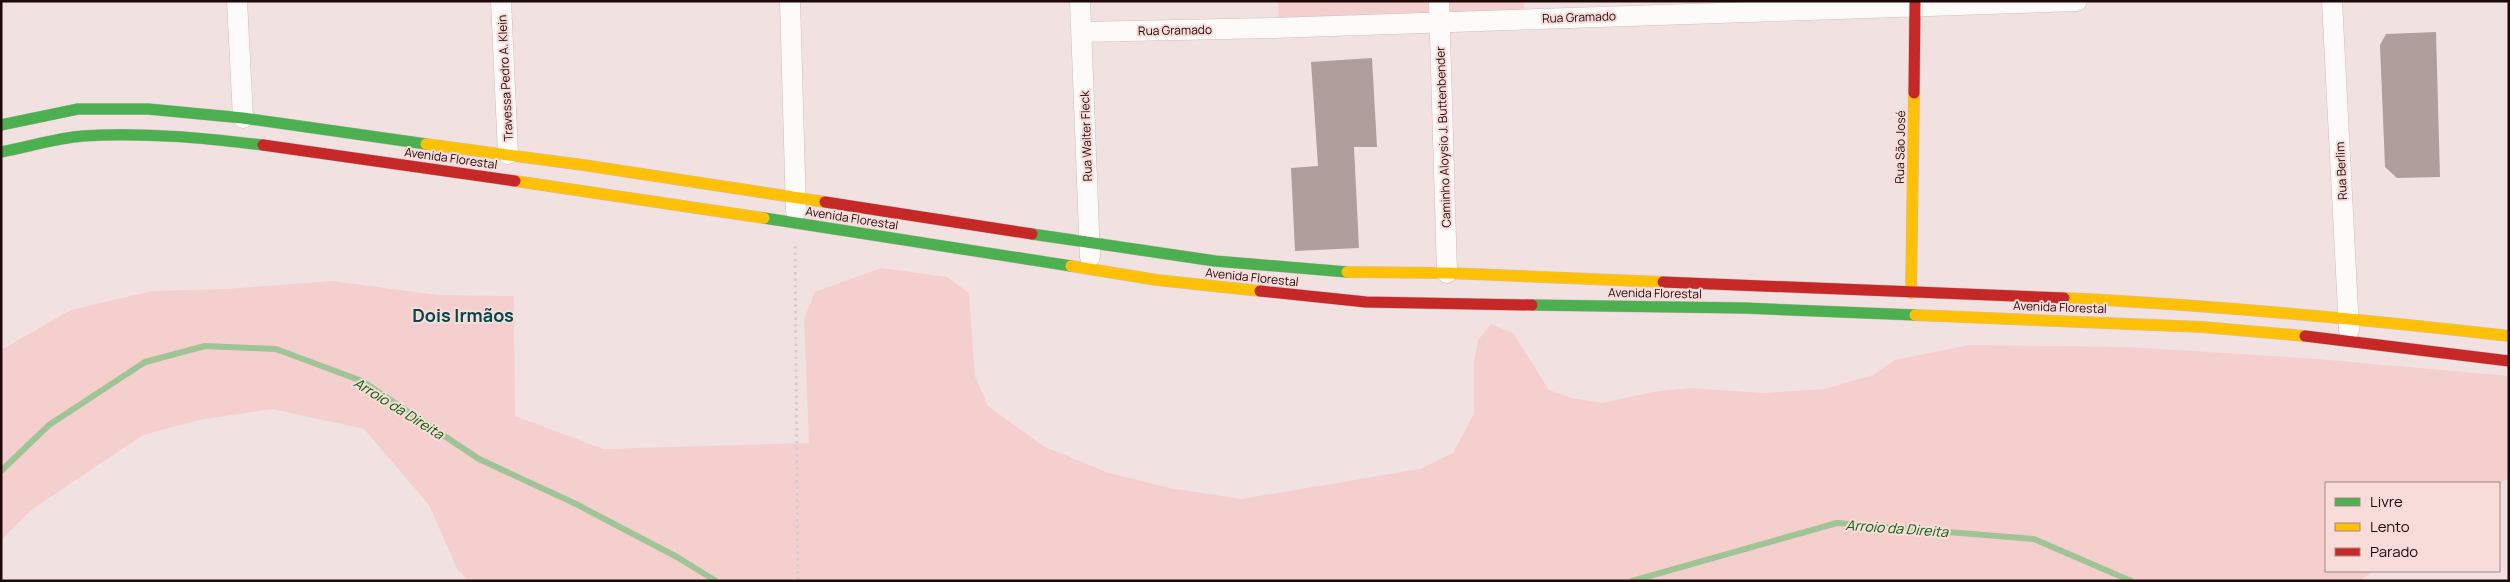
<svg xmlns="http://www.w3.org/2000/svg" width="2510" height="582" font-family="Manrope,sans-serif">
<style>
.green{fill:#f5cfcd}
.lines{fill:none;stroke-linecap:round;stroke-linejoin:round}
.stream{stroke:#9fc597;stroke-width:6}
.building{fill:#b09e9d}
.street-casing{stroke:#d0bdbc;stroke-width:21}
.fast-casing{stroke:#d0bdbc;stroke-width:12}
.slow-casing{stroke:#d0bdbc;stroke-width:12}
.jam-casing{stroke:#d0bdbc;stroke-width:12}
.path{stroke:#d3cecd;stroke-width:3;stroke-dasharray:2.5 4;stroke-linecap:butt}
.street{stroke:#fdfbfa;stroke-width:20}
.fast{stroke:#4caf50;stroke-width:11}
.slow{stroke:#ffc107;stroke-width:11}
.jam{stroke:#c62828;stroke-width:11}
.labels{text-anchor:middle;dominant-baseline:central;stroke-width:4;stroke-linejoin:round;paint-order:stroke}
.street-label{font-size:12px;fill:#1e0808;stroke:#f8dcda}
.water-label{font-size:14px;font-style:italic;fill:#046105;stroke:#f8dcda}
.district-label{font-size:18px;font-weight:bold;fill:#03464b;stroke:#f8dcda}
</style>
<rect width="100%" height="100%" fill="#f1e2e1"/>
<g class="green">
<polygon points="1278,1 1524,1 1524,10 1279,20"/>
<polygon points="881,268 947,277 969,293 975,376 988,406 1043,446 1106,472 1170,488 1241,499 1420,469 1453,453 1474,414 1474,363 1478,340 1491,324 1513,333 1549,390 1572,398 1603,403 1652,392 1689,388 1764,393 1824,389 1873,375 1895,360 1970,345 2129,347 2318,359 2509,376 2509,478 2499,484 2326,483 2326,571 2373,571 2360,581 469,581 457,569 429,505 364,429 272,409 199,420 143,435 31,510 1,540 1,350 71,310 152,291 227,289 332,281 438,295 514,296 515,416 603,449 809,443 804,319 815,292"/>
</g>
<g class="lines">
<g class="stream">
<polyline points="1,471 49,425 145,362 205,346 276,349 362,381 479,459 574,503 677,557 716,581"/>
<polyline points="1632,581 1837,523 2034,539 2131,581"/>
</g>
</g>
<g class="building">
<polygon points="2436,32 2440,177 2397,178 2385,167 2380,45 2386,34"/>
<polygon points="1372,58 1377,147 1354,147 1359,248 1295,251 1291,168 1318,166 1311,62"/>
</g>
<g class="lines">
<defs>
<g id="street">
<polyline points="237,1 243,118"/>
<polyline points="501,1 508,154"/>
<polyline points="790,1 796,211"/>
<polyline points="1080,1 1090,257"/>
<polyline points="1439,1 1447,273"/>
<polyline points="2332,1 2349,330"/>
<polyline points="1082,32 1274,28 2077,1"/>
</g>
<g id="fast">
<polyline points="1,125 78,109 148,109 243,118 426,144"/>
<path d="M1,152c27,-5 55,-14 82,-16 60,-4 121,2 180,9"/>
<polyline points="764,218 1071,266"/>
<polyline points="1032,234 1215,261 1347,272"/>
<polyline points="1532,305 1744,308 1915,315"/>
</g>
<g id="slow">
<polyline points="426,144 583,165 825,202"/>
<polyline points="515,181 764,218"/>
<polyline points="1071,266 1157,280 1260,291"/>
<polyline points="1347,272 1447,273 1663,282"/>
<polyline points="1911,293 1914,93"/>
<path d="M2064,298c149,7 297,21 445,38"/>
<polyline points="1915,315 2202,327 2305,336"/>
</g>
<g id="jam">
<polyline points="1914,93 1915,1"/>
<polyline points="263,145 515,181"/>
<polyline points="825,202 1032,234"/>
<polyline points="1663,282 2064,298"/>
<polyline points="1260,291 1366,302 1532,305"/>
<polyline points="2305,336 2509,361"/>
</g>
</defs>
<use href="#street" class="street-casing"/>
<use href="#fast" class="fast-casing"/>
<use href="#slow" class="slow-casing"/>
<use href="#jam" class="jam-casing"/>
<polyline class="path" points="795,246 798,581"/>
<use href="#street" class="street"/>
<use href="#fast" class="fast"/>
<use href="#slow" class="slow"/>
<use href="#jam" class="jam"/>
</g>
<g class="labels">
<g class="street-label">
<text transform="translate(1579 17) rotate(-2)">Rua Gramado</text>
<text transform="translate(1175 30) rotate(-1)">Rua Gramado</text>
<text transform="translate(505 78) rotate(-93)">Travessa Pedro A. Klein</text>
<text transform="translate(1086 136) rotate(-92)">Rua Walter Fleck</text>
<text transform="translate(1443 137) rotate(-92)">Caminho Aloysio J. Buttenbender</text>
<text transform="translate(1900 147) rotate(-89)">Rua São José</text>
<text transform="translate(451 158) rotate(8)">Avenida Florestal</text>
<text transform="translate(2341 171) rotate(-93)">Rua Berlim</text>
<text transform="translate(852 218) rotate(9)">Avenida Florestal</text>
<text transform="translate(1252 277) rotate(6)">Avenida Florestal</text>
<text transform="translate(1655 293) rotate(1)">Avenida Florestal</text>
<text transform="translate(2060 307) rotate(2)">Avenida Florestal</text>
</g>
<g class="water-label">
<text transform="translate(399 408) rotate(32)">Arroio da Direita</text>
<text transform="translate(1897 528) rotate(4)">Arroio da Direita</text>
</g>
<g class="district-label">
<text x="463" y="315">Dois Irmãos</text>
</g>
</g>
<rect width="2510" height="582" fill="none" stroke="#1e0808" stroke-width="5"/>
<rect x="2325" y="482" width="175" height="90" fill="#f8dcda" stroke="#a18786"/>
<rect x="2335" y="498" width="25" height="8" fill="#4caf50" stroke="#a18786"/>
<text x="2370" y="507" font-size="15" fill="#1e0808">Livre</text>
<rect x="2335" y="523" width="25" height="8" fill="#ffc107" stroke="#a18786"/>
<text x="2370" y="532" font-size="15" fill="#1e0808">Lento</text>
<rect x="2335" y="548" width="25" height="8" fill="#c62828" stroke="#a18786"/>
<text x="2370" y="557" font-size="15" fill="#1e0808">Parado</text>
</svg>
